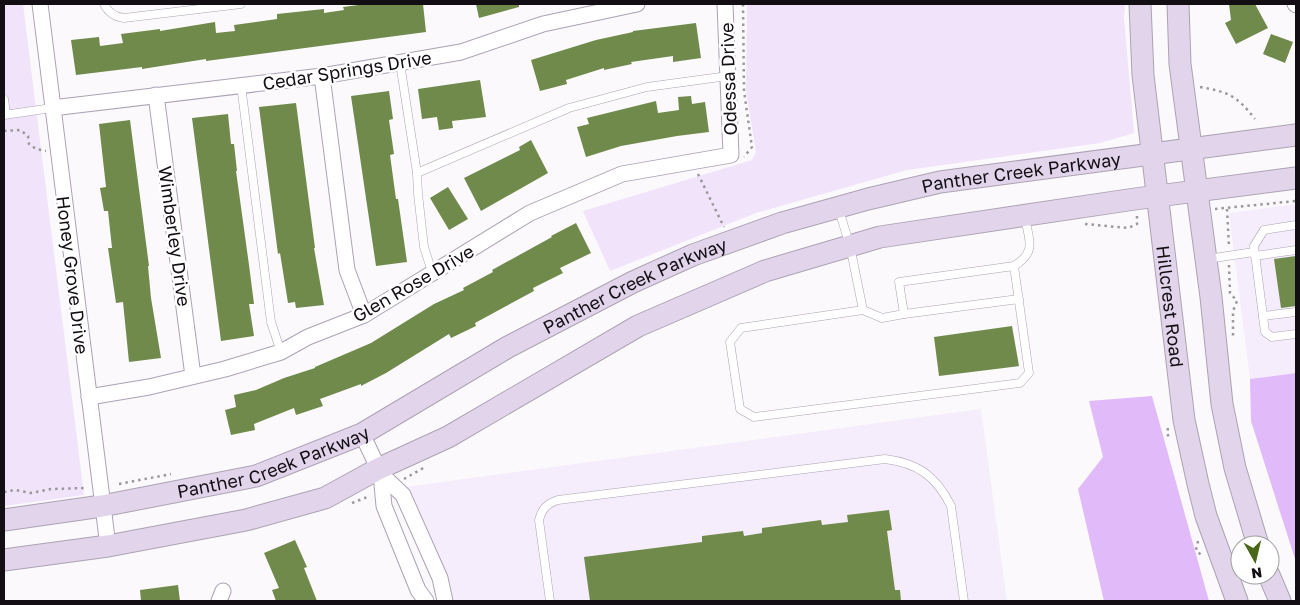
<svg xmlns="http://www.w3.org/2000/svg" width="1300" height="605" font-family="'Golos Text',sans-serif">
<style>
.built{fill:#f6edfc}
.green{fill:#f0e3fa}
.forest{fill:#e0baf9}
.building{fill:#6f8a4a}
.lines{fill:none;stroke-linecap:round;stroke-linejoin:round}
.lane-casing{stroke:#aca2b3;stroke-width:9}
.street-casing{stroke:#aca2b3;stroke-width:17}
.secondary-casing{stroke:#aca2b3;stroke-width:23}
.path{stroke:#9b989c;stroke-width:2.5;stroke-dasharray:2.5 4;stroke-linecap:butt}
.lane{stroke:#fff;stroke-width:8}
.street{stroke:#fff;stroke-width:15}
.secondary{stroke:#e2d5eb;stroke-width:21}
.labels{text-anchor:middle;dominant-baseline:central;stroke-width:5;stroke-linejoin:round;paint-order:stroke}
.street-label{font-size:18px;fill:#120e14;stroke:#fff}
</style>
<rect width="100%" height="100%" fill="#fbf9fc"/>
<g class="built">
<polygon points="1296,204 1296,373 1250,379 1229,213"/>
<polygon points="981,409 1007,601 451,601 405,487"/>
</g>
<g class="green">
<polygon points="4,4 23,4 84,495 4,506"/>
<polygon points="747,4 1125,4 1124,18 1134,133 1100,143 907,170 756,213 610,271 583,211 752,160 756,152 746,92"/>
</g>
<g class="forest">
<polygon points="1296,373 1296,562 1251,421 1250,379"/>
<polygon points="1152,396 1209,601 1104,601 1078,489 1103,457 1089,401"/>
</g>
<g class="building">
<polygon points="366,4 423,4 426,32 206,61 206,59 142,69 142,67 76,75 71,40 99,37 100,46 123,43 121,34 160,29 160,31 215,22 216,33 235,31 234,25 277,19 277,14 324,9 324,13 344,10 343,7"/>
<polygon points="476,4 519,4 519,7 479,18"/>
<polygon points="1229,4 1255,4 1268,28 1236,44 1225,23 1231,20"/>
<polygon points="696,23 701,58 673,62 673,56 631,62 632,64 604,70 604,68 566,80 567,84 540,91 531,60 596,40 633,32 633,31"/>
<polygon points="1271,34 1293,42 1285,63 1263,54"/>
<polygon points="480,80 486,117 452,121 453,128 439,130 437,117 422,119 418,89"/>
<polygon points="389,91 393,119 389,120 394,154 390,155 396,199 398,199 407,262 376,266 351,96"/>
<polygon points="691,96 692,104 705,102 709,132 677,136 621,146 586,157 577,127 589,124 587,118 656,101 658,113 679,110 678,97"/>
<polygon points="296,103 315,248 314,248 324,305 296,308 295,302 288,303 280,253 278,254 259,107"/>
<polygon points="228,114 231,144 234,144 237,171 236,171 249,265 254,304 249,304 254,336 221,341 192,118"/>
<polygon points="130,120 149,266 148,266 151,298 161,358 129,362 123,302 116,303 108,248 112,248 108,211 104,211 100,188 106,187 99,124"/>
<polygon points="531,140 548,173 481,211 464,178 520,150 519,147"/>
<polygon points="448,187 468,219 449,230 430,198"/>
<polygon points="576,223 591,253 560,268 563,273 533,288 534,291 475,323 476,326 451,338 449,334 386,373 361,386 361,384 320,399 323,406 296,415 294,408 254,424 255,430 231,435 225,410 236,407 234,395 256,390 284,378 315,368 315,367 371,343 434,304 464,290 463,288 493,272 492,270 552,237 551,236"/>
<polygon points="1296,256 1296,306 1281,308 1274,259"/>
<polygon points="1012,326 1019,366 939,376 934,337"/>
<polygon points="889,510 892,530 887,531 895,590 900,590 901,601 590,601 584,557 702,542 702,536 743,531 744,536 762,533 762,528 821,520 822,525 848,522 847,515"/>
<polygon points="295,540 307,567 304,568 317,601 276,601 272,590 279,588 264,553"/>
<polygon points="178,585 180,601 141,601 140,590"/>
</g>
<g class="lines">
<defs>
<g id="lane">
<path d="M104,4c4,8 11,13 20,14l117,-14"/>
<polyline points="400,63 417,173 418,194 424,247 432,272"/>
<polyline points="241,85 271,322 281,352"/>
<polyline points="4,99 6,114"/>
<polyline points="4,115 52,108"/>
<polyline points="417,173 569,108 647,87 728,76"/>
<path d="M839,210l11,36 13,64 -122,18 -11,14 10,67 14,8 266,-34 9,-10 -15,-107c23,-14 15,-26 11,-48"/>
<polyline points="1296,225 1264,230 1254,246 1265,332 1272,337 1296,334"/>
<polyline points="1255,256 1296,250"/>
<polyline points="1207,259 1254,252"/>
<polyline points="863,310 882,318 904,314 899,282 1014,266"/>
<polyline points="904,314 1019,299"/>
<polyline points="1263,316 1296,312"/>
<path d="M550,601l-11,-81c3,-11 7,-16 19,-20l327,-41c33,4 51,17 66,47l13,95"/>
</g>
<g id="street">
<polyline points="40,4 108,546"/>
<polyline points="1295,4 1296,5"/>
<polyline points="322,76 347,270 364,315"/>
<polyline points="156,95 193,376"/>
<polyline points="52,108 322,76 461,52 543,24 637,4"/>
<polyline points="89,397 149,387 225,369 281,352 308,337 364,315 530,213 622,174 731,155 725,4"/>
<polyline points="362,434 381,474 403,495 440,578 445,601"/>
<polyline points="381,474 384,506 418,590 426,601"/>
<polyline points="219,601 223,591"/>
</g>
<g id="secondary">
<path id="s1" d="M1140,4l3,71 41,345 14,64 8,32 31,85"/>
<polyline points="1178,4 1180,64 1211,297 1222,404 1235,468 1258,545"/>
<path id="s2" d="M4,520l98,-14 154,-30 106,-42 146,-87 125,-65 60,-27 89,-32 86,-24 72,-17 356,-47"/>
<polyline points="4,560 108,546 246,520 325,498 378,469 448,437 638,326 765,271 880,237 1135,199 1296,178"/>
<polyline points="1269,575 1280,601"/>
</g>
</defs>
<use href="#lane" class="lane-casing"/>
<use href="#street" class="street-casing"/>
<use href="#secondary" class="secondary-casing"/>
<g class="path">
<polyline points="743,4 744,91 752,147 744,157"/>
<path d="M1200,87c29,5 37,9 55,32"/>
<polyline points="4,131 20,130 28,136 29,144 36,149 46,151"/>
<polyline points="698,174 724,227"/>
<polyline points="1215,209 1296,201"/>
<polyline points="1227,209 1229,247"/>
<polyline points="1085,224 1128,228 1137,224 1137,215"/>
<polyline points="1229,265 1230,293 1237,301 1233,311 1233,339"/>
<polyline points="1168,428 1167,434 1170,438"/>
<polyline points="404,479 425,467"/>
<polyline points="119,484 171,474"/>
<polyline points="4,492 15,490 31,493 51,489 87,488"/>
<polyline points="352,503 370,496"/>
<polyline points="1198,541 1196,550 1202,556"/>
<polyline points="1274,549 1277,560"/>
</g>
<use href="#lane" class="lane"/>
<use href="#street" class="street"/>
<use href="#secondary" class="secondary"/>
</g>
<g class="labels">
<g class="street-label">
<text transform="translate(347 70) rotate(-9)">Cedar Springs Drive</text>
<text transform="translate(728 79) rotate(-92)">Odessa Drive</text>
<text stroke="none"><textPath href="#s2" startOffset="1086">Panther Creek Parkway</textPath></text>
<text transform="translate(175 236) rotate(82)">Wimberley Drive</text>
<text transform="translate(73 275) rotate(83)">Honey Grove Drive</text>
<text transform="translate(413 283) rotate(-30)">Glen Rose Drive</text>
<text stroke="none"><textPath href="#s2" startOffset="681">Panther Creek Parkway</textPath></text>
<text stroke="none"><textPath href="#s1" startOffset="304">Hillcrest Road</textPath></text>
<text stroke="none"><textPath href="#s2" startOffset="276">Panther Creek Parkway</textPath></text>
</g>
</g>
<rect width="1300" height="605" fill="none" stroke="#120e14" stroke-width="10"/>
<g transform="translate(1255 560) rotate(172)"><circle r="24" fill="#ffffff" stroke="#a09fa1"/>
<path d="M0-4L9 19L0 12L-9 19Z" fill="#4b671a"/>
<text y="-8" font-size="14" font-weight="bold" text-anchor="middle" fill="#120e14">N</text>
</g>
</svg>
